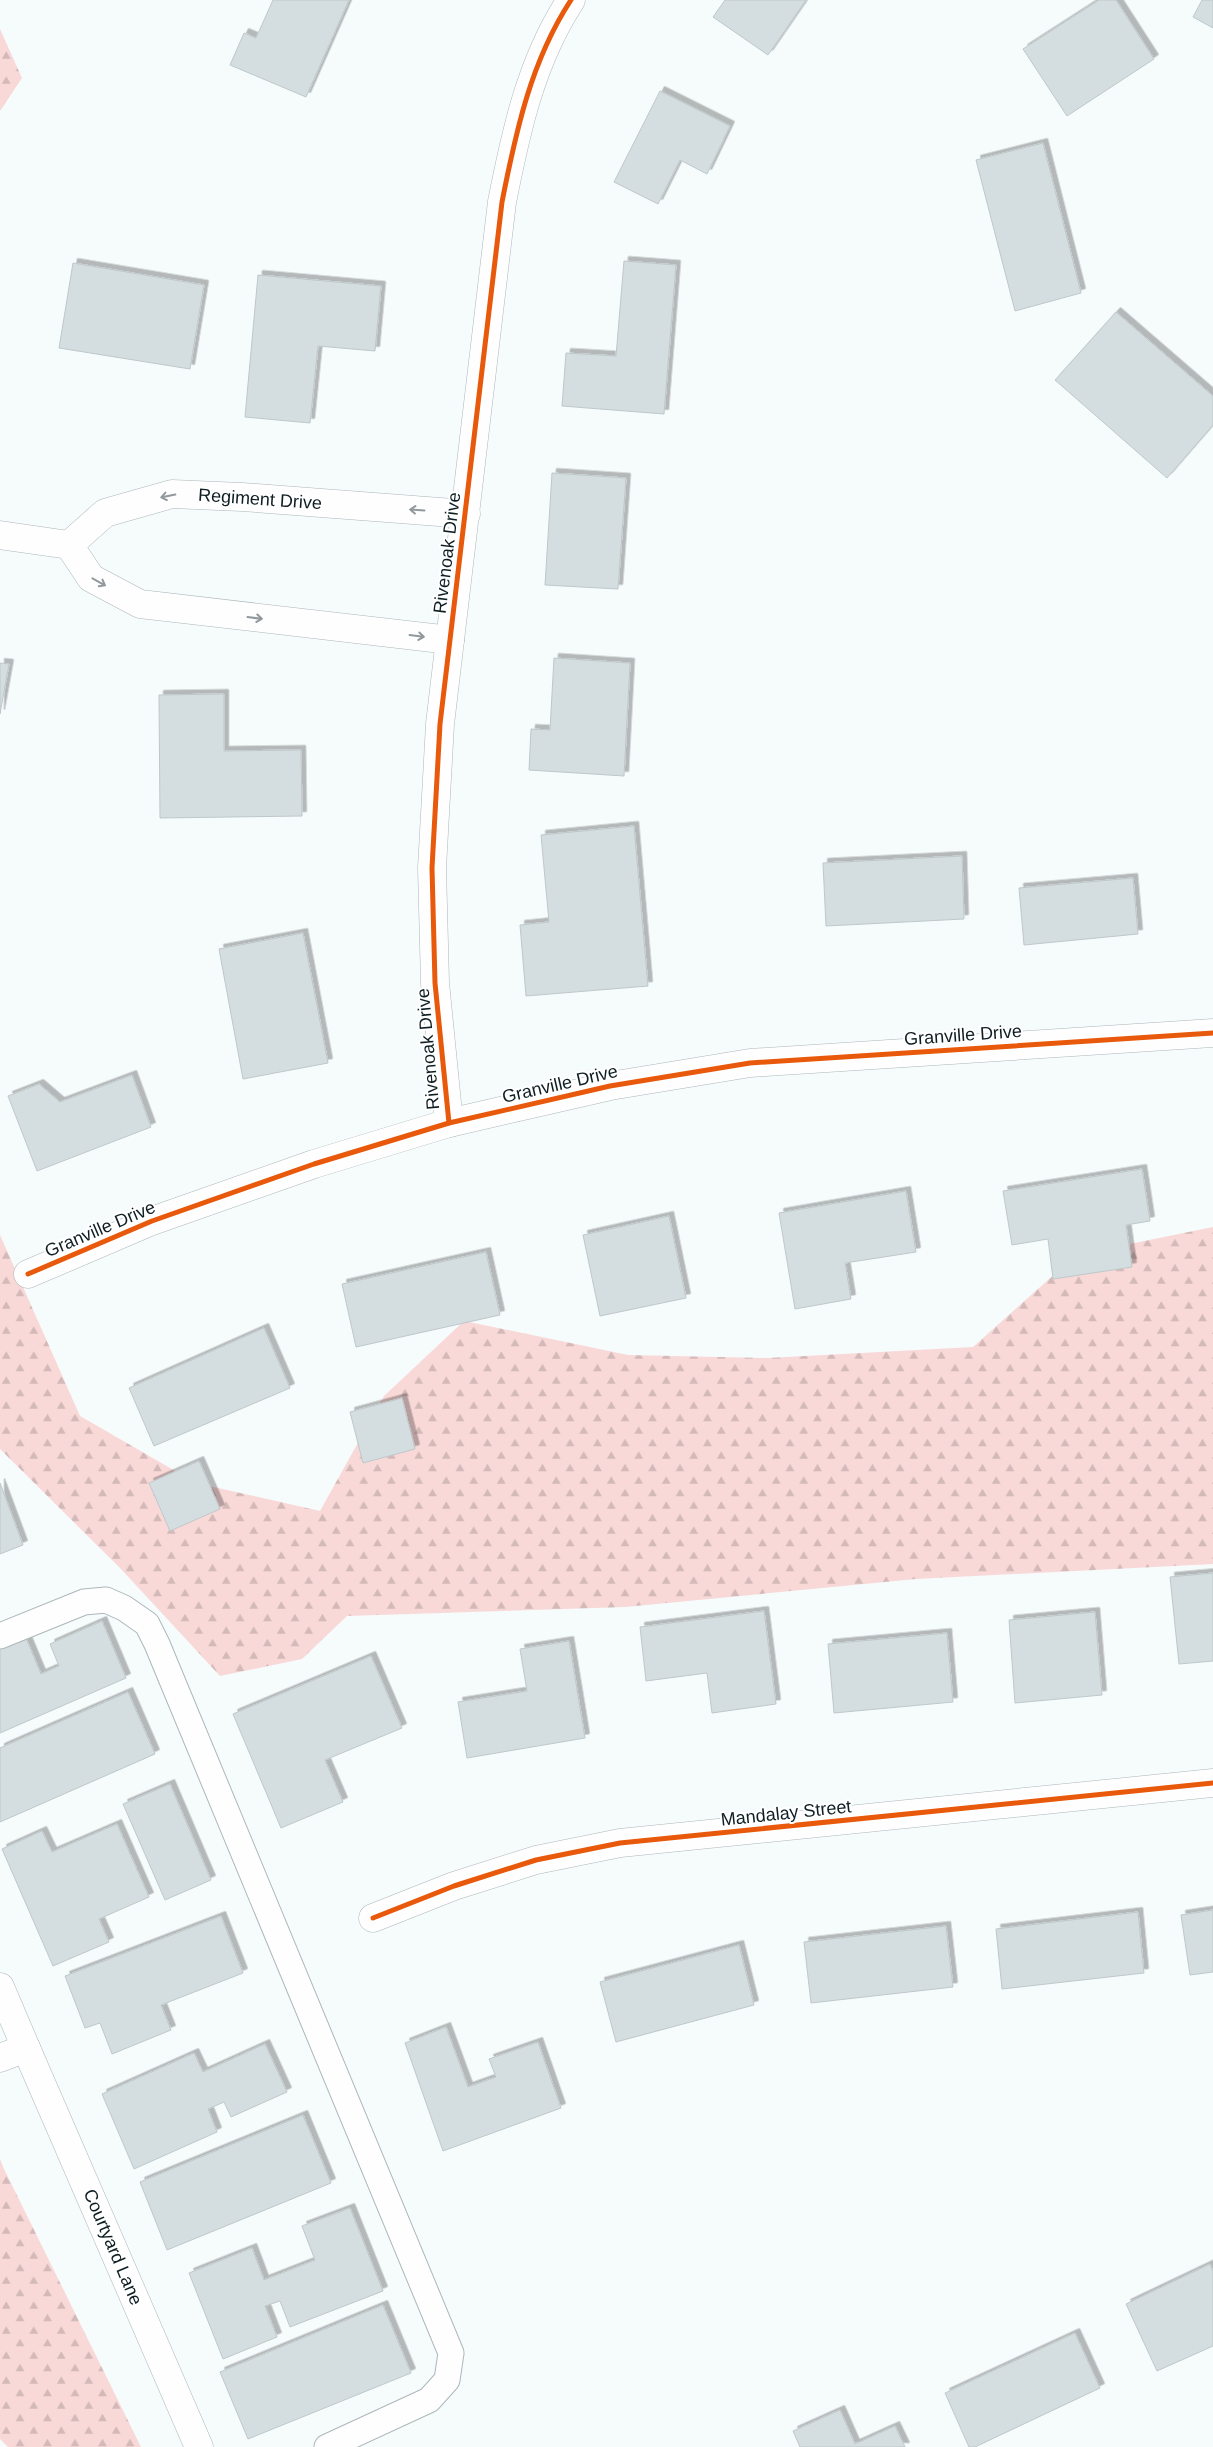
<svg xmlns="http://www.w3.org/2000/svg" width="1213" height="2447" font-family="Arial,sans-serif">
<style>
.forest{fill:url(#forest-firs)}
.building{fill:#d4dee0;stroke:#bec8ca;filter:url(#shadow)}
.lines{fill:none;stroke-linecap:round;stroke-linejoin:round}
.lane-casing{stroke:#adb7b9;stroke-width:27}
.street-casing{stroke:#adb7b9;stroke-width:29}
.lane{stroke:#fefeff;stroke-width:25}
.street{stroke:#fefeff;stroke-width:28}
.cycleway-casing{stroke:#fff;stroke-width:8}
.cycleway{stroke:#e8590c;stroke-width:5}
.oneway{stroke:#92999c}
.labels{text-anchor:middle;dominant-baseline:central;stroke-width:4;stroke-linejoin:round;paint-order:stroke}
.street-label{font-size:18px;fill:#0f1e22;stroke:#fff}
</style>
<defs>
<pattern id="forest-firs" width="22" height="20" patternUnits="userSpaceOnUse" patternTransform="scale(1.25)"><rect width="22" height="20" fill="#f9d8d8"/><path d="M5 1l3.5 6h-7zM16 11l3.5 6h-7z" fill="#d4b9b9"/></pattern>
<filter id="shadow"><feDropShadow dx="4.5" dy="-4.5" stdDeviation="0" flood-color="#0004"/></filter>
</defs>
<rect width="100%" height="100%" fill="#f6fbfc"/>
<g class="forest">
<polygon points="0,29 22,78 0,111"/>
<polygon points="1213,1227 1213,1564 916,1579 625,1607 347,1616 302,1659 220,1676 121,1569 0,1449 0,1235 80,1416 196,1483 320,1511 384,1396 464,1321 628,1355 768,1358 973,1347 1076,1255"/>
<polygon points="0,2159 3,2167 141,2447 8,2447 0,2439"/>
</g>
<g class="building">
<polygon points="273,0 349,0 306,97 230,65 244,33 256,38"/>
<polygon points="725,0 806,0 768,55 713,17"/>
<polygon points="1099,0 1116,0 1154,59 1067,116 1023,49"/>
<polygon points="1202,0 1213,0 1213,28 1193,17"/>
<polygon points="660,91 730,126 707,174 680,160 658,204 614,182"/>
<polygon points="1043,143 1081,293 1015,311 976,160"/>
<polygon points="624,261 676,265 664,414 562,406 566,353 616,356"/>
<polygon points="73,263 204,285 190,369 59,348"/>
<polygon points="258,275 381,286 375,351 318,346 310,423 245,417"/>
<polygon points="1116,312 1213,396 1213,425 1167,478 1055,380"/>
<polygon points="552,473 626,478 618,589 545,585"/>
<polygon points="554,658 630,663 624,776 529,770 531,729 550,730"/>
<polygon points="0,663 9,664 0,714"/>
<polygon points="224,694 224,751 301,750 302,816 160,818 159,695"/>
<polygon points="634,826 648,986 526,996 520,925 549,922 541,835"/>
<polygon points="962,856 964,919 826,926 823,863"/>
<polygon points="1133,878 1138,934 1024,945 1019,888"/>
<polygon points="303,933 328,1063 243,1079 219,949"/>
<polygon points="132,1075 151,1127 37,1171 8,1096 39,1084 60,1102"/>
<polygon points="1142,1169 1150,1221 1126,1225 1132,1267 1053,1279 1048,1239 1012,1245 1003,1191"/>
<polygon points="906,1191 916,1252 845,1263 851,1299 795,1309 779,1213"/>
<polygon points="669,1216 686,1298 600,1316 583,1235"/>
<polygon points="486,1252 500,1315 356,1347 342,1284"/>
<polygon points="264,1328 290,1388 154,1446 129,1388"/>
<polygon points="402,1398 415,1449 363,1463 350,1412"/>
<polygon points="199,1461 220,1509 170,1531 149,1483"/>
<polygon points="0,1483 23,1545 0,1554"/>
<polygon points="1213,1573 1213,1661 1179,1664 1170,1577"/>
<polygon points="764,1611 776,1704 712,1713 707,1673 646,1681 640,1627"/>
<polygon points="1095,1612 1102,1695 1015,1703 1009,1620"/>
<polygon points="102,1621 126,1678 0,1733 0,1649 26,1638 41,1674 59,1666 50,1644"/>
<polygon points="947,1633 953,1702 834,1713 828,1644"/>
<polygon points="569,1641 585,1738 467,1758 458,1702 527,1691 520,1649"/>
<polygon points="371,1656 402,1728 325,1760 343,1802 281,1828 233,1714"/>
<polygon points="128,1692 155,1754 0,1822 0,1748"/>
<polygon points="170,1784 211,1880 165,1900 123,1804"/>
<polygon points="117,1824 149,1897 99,1919 109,1942 53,1966 2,1849 42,1831 52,1852"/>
<polygon points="1213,1910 1213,1972 1190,1975 1181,1915"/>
<polygon points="1138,1912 1144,1973 1002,1989 996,1929"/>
<polygon points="221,1916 243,1973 161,2005 171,2030 112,2054 100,2023 85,2028 65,1976"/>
<polygon points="946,1926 953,1987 811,2003 804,1942"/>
<polygon points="739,1945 754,2005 616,2042 600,1982"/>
<polygon points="446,2027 468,2087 496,2077 489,2059 538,2042 561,2108 443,2151 405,2043"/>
<polygon points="265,2044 287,2092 231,2117 224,2102 208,2109 217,2132 134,2169 102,2094 194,2053 203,2072"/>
<polygon points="303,2115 331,2183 167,2250 140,2182"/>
<polygon points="350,2208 383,2291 290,2327 280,2301 265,2306 277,2337 223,2359 189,2273 252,2248 264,2280 315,2260 302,2226"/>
<polygon points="1210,2264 1213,2271 1213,2346 1157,2371 1126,2304"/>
<polygon points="383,2305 411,2373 248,2439 220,2372"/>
<polygon points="1075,2333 1100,2388 975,2447 969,2447 945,2393"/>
<polygon points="840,2410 855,2444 895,2426 905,2447 800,2447 793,2431"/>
</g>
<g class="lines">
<defs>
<polyline id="lane" points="0,1636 84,1602 106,1600 124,1608 147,1624 157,1644 451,2353 447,2380 429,2400 327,2447"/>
<g id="street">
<polyline points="0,535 69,545 91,578 140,604 450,640"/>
<polyline points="69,545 105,513 172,494 242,497 466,514"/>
<path d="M449,1123l-14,-140 -3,-115 8,-144 62,-522c14,-71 29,-141 69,-202"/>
<polyline points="28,1274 152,1221 314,1164 449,1123 610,1086 750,1063 1213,1033"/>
<polyline points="373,1918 454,1886 536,1860 620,1843 1213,1783"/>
<polyline points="0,1987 26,2048 0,2058"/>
<polyline points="26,2048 199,2447"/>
</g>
</defs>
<use href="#lane" class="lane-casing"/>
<use href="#street" class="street-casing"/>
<use href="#lane" class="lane"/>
<use href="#street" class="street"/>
<defs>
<g id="cycleway">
<path d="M449,1123l-14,-140 -3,-115 8,-144 62,-522c14,-71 29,-141 69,-202"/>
<polyline points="28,1274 152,1221 314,1164 449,1123 610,1086 750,1063 1213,1033"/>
<polyline points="373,1918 454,1886 536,1860 620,1843 1213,1783"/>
</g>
</defs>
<use href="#cycleway" class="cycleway-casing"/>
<use href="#cycleway" class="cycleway"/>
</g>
<defs><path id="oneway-shaft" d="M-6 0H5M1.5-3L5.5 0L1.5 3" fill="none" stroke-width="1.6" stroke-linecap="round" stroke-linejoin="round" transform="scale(1.25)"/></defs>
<g class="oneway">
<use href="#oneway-shaft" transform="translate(168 496) rotate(169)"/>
<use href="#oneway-shaft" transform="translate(417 510) rotate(-176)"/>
<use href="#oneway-shaft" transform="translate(99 582) rotate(29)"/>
<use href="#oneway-shaft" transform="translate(255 618) rotate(7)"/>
<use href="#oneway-shaft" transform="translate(417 636) rotate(7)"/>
</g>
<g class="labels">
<g class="street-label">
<text transform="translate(260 499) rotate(4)">Regiment Drive</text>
<text transform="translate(447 553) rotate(-83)">Rivenoak Drive</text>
<text transform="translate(963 1035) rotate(-4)">Granville Drive</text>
<text transform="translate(428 1049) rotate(-95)">Rivenoak Drive</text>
<text transform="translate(560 1084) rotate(-13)">Granville Drive</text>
<text transform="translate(100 1229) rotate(-23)">Granville Drive</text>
<text transform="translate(786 1813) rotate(-6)">Mandalay Street</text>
<text transform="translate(113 2247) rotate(67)">Courtyard Lane</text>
</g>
</g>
</svg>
